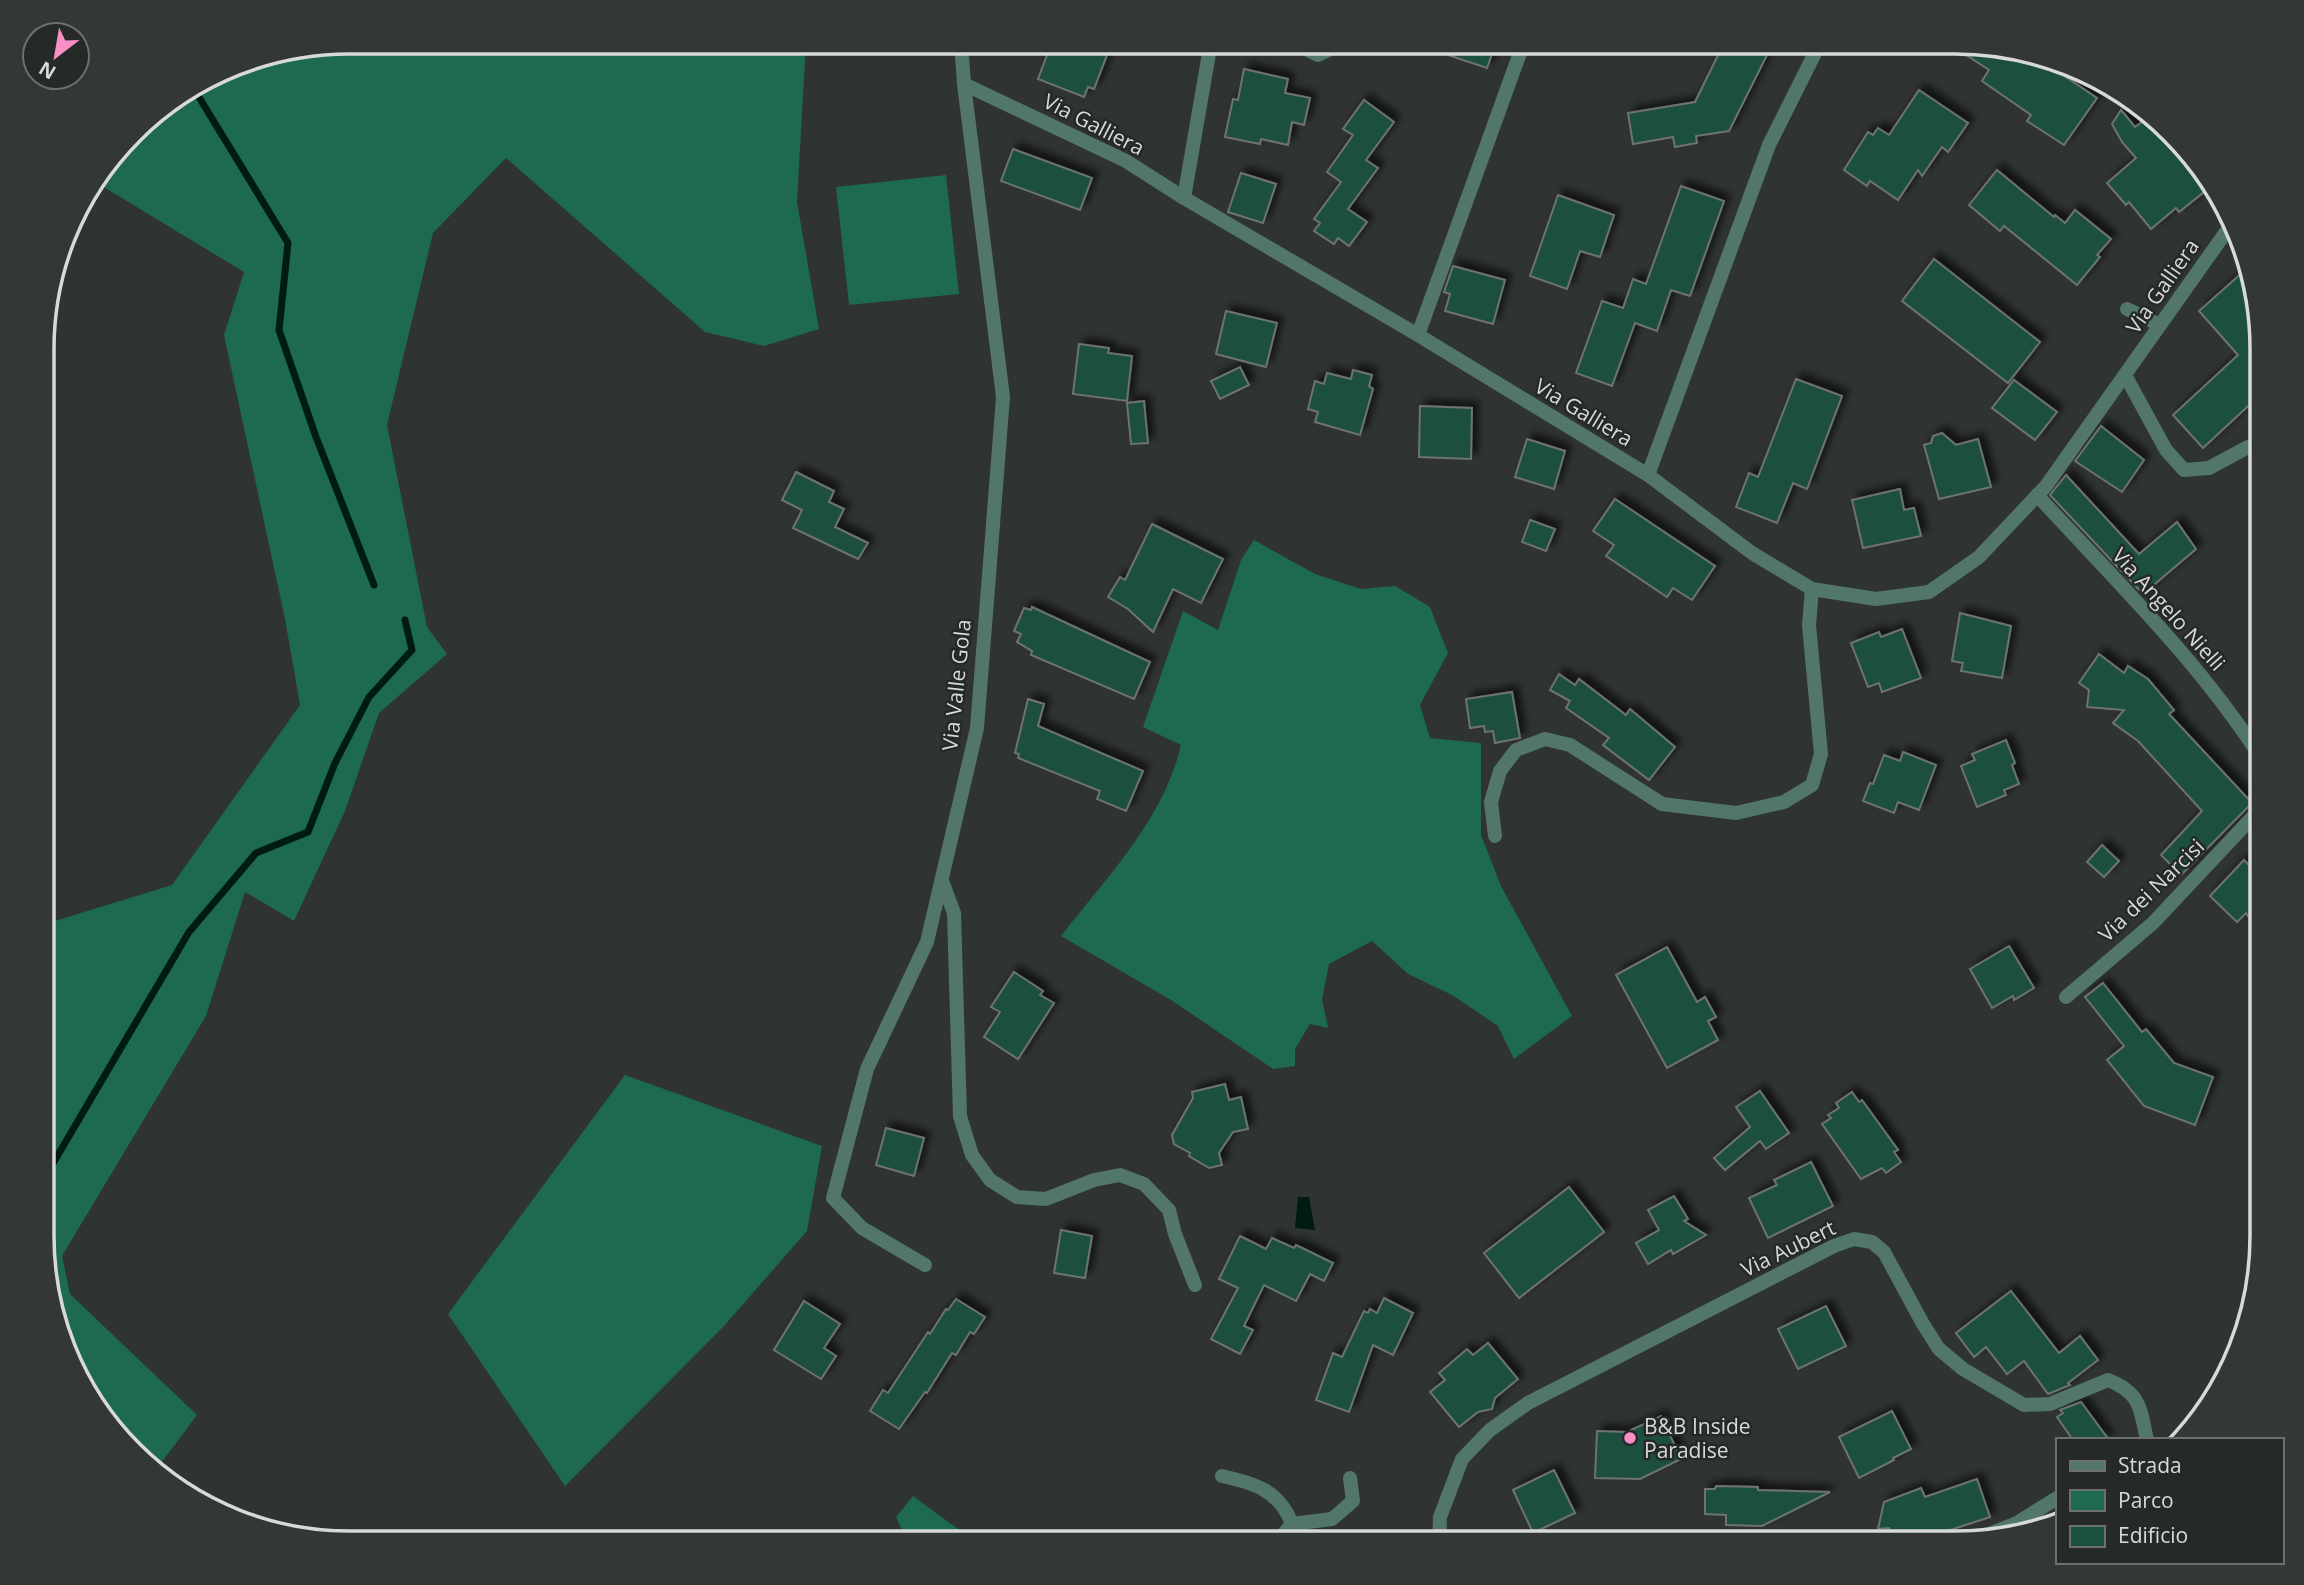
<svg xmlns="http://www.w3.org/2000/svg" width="2304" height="1585" font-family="'Open Sans',sans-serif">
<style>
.green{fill:#1d6951}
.water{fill:#001b12}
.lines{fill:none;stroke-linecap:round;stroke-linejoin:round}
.stream{stroke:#001b12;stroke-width:7}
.building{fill:#1a503f;stroke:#6e7270;stroke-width:2;filter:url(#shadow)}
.street{stroke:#527769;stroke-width:14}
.poi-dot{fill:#fa8fc7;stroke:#252927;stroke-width:2.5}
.labels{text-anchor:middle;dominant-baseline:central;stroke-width:5;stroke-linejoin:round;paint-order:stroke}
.street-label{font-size:21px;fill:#d8dad9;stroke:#252927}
.poi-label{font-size:21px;fill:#d8dad9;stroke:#252927;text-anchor:start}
.rim{fill:none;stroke:#d8dad9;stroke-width:3.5}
</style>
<defs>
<filter id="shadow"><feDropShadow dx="6" dy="-6" stdDeviation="3.5" flood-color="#0009"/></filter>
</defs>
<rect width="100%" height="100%" fill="#2f3331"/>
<g class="green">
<polygon points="350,42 806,42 797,202 819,329 764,346 705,332 506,158 433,233 387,425 427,627 447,654 379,713 345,811 294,921 245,892 206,1016 62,1256 70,1294 197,1415 155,1471 83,1389 45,1275 45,924 172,885 300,705 285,619 224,335 244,272 97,183 146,119 232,65"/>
<polygon points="946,175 959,294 849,305 836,187"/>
<path d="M1254,540l61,34 46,15 34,-3 35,21 18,46 -28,52 10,33 51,5v92l20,51 71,130 -58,43 -16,-33 -46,-31 -44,-21 -36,-33 -43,23 -7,35 6,29 -18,-4 -15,25v17l-22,3 -102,-69 -110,-64c45,-58 103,-117 120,-191l-38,-18 40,-116 35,19 23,-70z"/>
<polygon points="625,1075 822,1146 807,1231 724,1326 565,1486 448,1314"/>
<polygon points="913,1496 977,1543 978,1543 908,1543 896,1517"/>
</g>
<polygon class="water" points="1298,1197 1309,1197 1315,1230 1295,1228"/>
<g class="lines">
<g class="stream">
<polyline points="194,89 288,243 279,330 316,437 374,585"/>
<polyline points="45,1177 189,932 256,853 308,832 335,763 369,697 412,650 405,620"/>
</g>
</g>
<g class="building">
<polygon points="1052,42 1061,42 1085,52 1086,42 1112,42 1094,89 1088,87 1084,97 1038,79"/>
<polygon points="1421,42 1496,42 1487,68 1421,46"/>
<polygon points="1724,43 1773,43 1729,131 1696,136 1697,143 1675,147 1673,137 1633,144 1628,113 1695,102"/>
<polygon points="1948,43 1974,43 2032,54 2097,98 2064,145 2027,121 2031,115 1982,81 1989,70"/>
<polygon points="1244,69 1288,79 1285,93 1310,98 1304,125 1292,122 1288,145 1261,139 1260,144 1225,137 1233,99 1238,100"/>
<polygon points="1919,90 1968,123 1948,152 1942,147 1922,176 1918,170 1898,200 1870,181 1867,186 1844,170 1868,132 1873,135 1878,128 1889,135"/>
<polygon points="1364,100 1394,122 1366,160 1378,168 1348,209 1367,222 1349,246 1338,238 1334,244 1314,231 1320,223 1314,219 1341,182 1327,172 1353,135 1343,129"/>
<polygon points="2121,110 2135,127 2150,116 2209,188 2179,212 2176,208 2151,229 2129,202 2126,205 2107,183 2136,158 2122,142 2112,124"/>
<polygon points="1013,149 1092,178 1080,210 1001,181"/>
<polygon points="1997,170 2054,217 2055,215 2065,223 2075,210 2111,239 2097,255 2100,257 2077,285 2004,226 2000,231 1969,205"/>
<polygon points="1241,173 1276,184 1263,223 1228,212"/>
<polygon points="1681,186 1724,201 1690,296 1671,290 1657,331 1635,323 1612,386 1576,373 1602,301 1623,308 1633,279 1646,284"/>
<polygon points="1558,195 1614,215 1600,257 1580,251 1567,289 1530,276"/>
<polygon points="1934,259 2040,342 2008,383 1902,301"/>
<polygon points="1453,266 1505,280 1493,324 1445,311 1450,294 1444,292"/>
<polygon points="2245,270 2261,330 2261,394 2203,448 2173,415 2238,355 2199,311"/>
<polygon points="1226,311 1277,323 1266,367 1216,354"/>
<polygon points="1079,344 1109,348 1108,353 1132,356 1127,401 1073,394"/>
<polygon points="1240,367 1249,385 1220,399 1211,381"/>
<polygon points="1353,370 1372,375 1369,386 1373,389 1360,435 1315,422 1318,412 1308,409 1315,381 1324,384 1327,373 1351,379"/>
<polygon points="1796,379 1842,396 1807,489 1793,483 1777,523 1736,507 1749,473 1758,477"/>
<polygon points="2014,380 2057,412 2035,440 1992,408"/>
<polygon points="1144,401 1148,443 1131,444 1127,403"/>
<polygon points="1420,406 1472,408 1471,459 1419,457"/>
<polygon points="2101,426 2144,460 2122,492 2075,461"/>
<polygon points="1942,433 1956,445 1978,439 1991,487 1939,499 1924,445 1931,443 1933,436"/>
<polygon points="1527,439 1565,451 1554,489 1515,477"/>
<polygon points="796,472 834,491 829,502 844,509 835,527 868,543 858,559 793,528 802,510 782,500"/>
<polygon points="2066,475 2139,554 2177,522 2196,549 2143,594 2050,495"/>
<polygon points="1900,489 1904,510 1914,508 1921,536 1863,548 1852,500"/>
<polygon points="1615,499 1715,566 1692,600 1673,588 1667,597 1606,556 1614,545 1593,531"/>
<polygon points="1530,520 1555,529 1546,551 1522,542"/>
<polygon points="1152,524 1223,559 1201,603 1173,589 1153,632 1128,609 1108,597 1120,577 1125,580"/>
<polygon points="1032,607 1150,662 1134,699 1031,655 1032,651 1017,642 1021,634 1014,631 1024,608 1031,610"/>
<polygon points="1960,613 2011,626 2002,678 1961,671 1963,663 1952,661"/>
<polygon points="1902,629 1921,678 1882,692 1879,683 1868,687 1851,643 1879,632 1881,637"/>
<polygon points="2099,654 2124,673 2128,666 2148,679 2174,710 2169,714 2252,803 2181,875 2161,855 2202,811 2138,741 2113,723 2124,710 2087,707 2089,690 2079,683"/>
<polygon points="1559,674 1575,685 1579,679 1626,715 1630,709 1675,747 1649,780 1603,745 1609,738 1566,708 1570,701 1550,690"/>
<polygon points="1512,692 1520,738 1495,743 1493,731 1485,732 1484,726 1470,728 1466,699"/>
<polygon points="1028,699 1044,704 1038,726 1143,771 1126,811 1097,799 1100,791 1018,758 1019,754 1015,753"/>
<polygon points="2006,740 2015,763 2012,765 2019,784 2004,790 2006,795 1977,807 1961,766 1975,760 1972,754"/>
<polygon points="1903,752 1936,765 1919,810 1898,802 1894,813 1863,801 1870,783 1873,784 1884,755 1900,761"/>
<polygon points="2102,845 2119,861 2104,877 2087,862"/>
<polygon points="2244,860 2261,877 2261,902 2248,916 2246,913 2237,922 2210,896"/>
<polygon points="2009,946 2034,988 2014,1000 2013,996 1992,1008 1970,969"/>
<polygon points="1667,947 1697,1002 1705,997 1716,1017 1708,1021 1718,1040 1667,1068 1616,975"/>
<polygon points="1014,972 1043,991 1040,995 1054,1003 1018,1059 984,1037 1000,1012 991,1007"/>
<polygon points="2103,983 2142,1032 2146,1029 2174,1063 2213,1077 2195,1125 2144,1106 2107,1060 2124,1046 2085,997"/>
<polygon points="1225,1084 1229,1100 1241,1097 1248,1129 1233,1132 1219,1153 1222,1165 1209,1168 1189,1156 1190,1153 1174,1144 1172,1135 1193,1098 1192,1092"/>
<polygon points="1760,1091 1789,1133 1766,1149 1760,1141 1725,1170 1714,1158 1750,1127 1736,1107"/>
<polygon points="1852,1092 1859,1102 1862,1100 1898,1150 1894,1152 1901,1162 1886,1173 1882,1168 1861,1179 1822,1124 1831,1118 1828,1115 1839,1108 1836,1103"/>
<polygon points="886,1128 924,1138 914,1176 876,1165"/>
<polygon points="1811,1162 1833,1206 1768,1238 1749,1198 1777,1185 1774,1180"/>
<polygon points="1569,1187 1604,1232 1519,1298 1484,1253"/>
<polygon points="1674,1196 1688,1219 1684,1221 1706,1235 1673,1254 1671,1250 1648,1264 1636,1243 1659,1230 1648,1210"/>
<polygon points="1061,1230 1092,1236 1085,1278 1054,1273"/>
<polygon points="1240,1236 1266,1249 1272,1238 1294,1248 1296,1245 1333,1263 1324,1281 1310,1274 1296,1301 1264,1285 1244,1326 1253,1330 1240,1354 1211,1339 1238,1288 1219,1279"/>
<polygon points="2011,1291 2059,1353 2080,1336 2098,1360 2068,1383 2070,1385 2048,1394 2024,1361 2007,1374 1986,1347 1974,1357 1956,1333"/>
<polygon points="1384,1298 1413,1313 1393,1355 1373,1345 1349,1412 1316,1400 1333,1353 1342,1357 1364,1311 1368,1313 1370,1309 1377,1313"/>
<polygon points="956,1299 985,1317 974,1334 970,1332 956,1355 952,1353 927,1393 925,1392 899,1429 870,1411 883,1390 888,1393 928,1332 930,1334 946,1309 948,1310"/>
<polygon points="804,1301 840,1324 824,1348 836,1356 821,1379 774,1350"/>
<polygon points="1826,1306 1846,1346 1798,1369 1778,1329"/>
<polygon points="1488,1343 1518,1379 1495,1398 1492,1409 1478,1412 1459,1427 1430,1392 1445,1380 1439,1373 1467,1349 1473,1355"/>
<polygon points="2081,1402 2109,1440 2073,1440 2057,1417 2063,1413 2060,1410"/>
<polygon points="1892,1411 1911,1449 1893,1458 1894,1460 1859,1478 1839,1437"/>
<polygon points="1661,1416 1681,1459 1640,1479 1595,1478 1597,1431 1627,1432"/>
<polygon points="1554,1470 1575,1513 1533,1533 1513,1490"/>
<polygon points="1977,1479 1990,1517 1938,1534 1894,1537 1889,1528 1878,1529 1884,1502 1921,1488 1925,1497"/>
<polygon points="1716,1486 1758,1487 1758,1490 1830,1492 1762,1526 1726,1525 1726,1515 1705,1514 1705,1489 1715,1489"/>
</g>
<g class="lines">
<g class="street">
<polyline points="1291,42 1318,55 1333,48 1333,42"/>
<polyline points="964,84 1126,161 1184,198 1418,335 1648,475 1752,553 1812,589 1876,599 1929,592 1979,557 2046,486 2233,222"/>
<polyline points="1184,198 1211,42"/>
<polyline points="2127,309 2160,325"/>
<polyline points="1418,335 1524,42"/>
<polyline points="2125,375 2166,450 2184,470 2209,468 2248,447"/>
<polyline points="1648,475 1769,145 1820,43"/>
<path d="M2037,495c78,85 162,166 224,263"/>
<polyline points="1495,836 1491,802 1500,771 1516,750 1545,739 1570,745 1662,804 1736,813 1784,802 1812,785 1821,754 1809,625 1812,589"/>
<polyline points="942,881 954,913 960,1116 972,1155 990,1180 1017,1197 1046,1199 1094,1180 1120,1175 1144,1184 1169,1210 1175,1234 1195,1285"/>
<polyline points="2066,997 2153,923 2261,808"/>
<polyline points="925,1265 862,1228 833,1198 867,1069 927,942 977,728 1003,397 964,84 961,42"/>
<path d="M1222,1476c32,7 57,14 70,48l-16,19"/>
<polyline points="1292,1524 1332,1519 1353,1501 1350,1478"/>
<path d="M1439,1543l1,-26 22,-58 28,-29 38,-27 306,-157 20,-7 18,3 12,10 39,72 16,25 24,20 61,36 26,-1 58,-24c33,13 32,28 39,60"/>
<polyline points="1941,1543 1989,1534 2017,1523 2057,1498"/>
</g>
</g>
<circle class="poi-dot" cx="1630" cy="1438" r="7"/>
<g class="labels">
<g class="street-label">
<text transform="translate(1094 124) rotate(27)">Via Galliera</text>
<text transform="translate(2162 286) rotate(-55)">Via Galliera</text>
<text transform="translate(1584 412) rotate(31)">Via Galliera</text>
<text transform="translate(2169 609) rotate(48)">Via Angelo Nielli</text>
<text transform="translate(956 685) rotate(-84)">Via Valle Gola</text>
<text transform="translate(2151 890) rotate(-44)">Via dei Narcisi</text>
<text transform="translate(1788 1248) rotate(-26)">Via Aubert</text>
</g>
<g class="poi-label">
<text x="1644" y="1426">B&amp;B Inside<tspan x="1644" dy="24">Paradise</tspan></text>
</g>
</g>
<path d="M0 0H2304V1585H0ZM349 54H1955A295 295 0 0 1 2250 349V1236A295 295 0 0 1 1955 1531H349A295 295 0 0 1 54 1236V349A295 295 0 0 1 349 54Z" fill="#333735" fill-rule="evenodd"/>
<path class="rim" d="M349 54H1955A295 295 0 0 1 2250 349V1236A295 295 0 0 1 1955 1531H349A295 295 0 0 1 54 1236V349A295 295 0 0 1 349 54Z"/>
<rect x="2056" y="1438" width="228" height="126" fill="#252927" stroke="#6d706e" stroke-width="2"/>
<rect x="2070" y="1461" width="35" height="10" fill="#527769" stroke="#6d706e" stroke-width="2"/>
<text x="2118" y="1473" font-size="21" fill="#d8dad9">Strada</text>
<rect x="2070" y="1490" width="35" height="21" fill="#1d6951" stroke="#6d706e" stroke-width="2"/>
<text x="2118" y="1508" font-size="21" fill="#d8dad9">Parco</text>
<rect x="2070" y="1526" width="35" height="21" fill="#1a503f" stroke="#6d706e" stroke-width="2"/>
<text x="2118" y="1543" font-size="21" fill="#d8dad9">Edificio</text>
<g transform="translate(56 56) rotate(211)"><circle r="33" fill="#252927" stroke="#6d706e" stroke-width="2"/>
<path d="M0-5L12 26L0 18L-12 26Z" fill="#fa8fc7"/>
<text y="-10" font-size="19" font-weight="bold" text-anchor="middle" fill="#d8dad9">N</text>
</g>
</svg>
